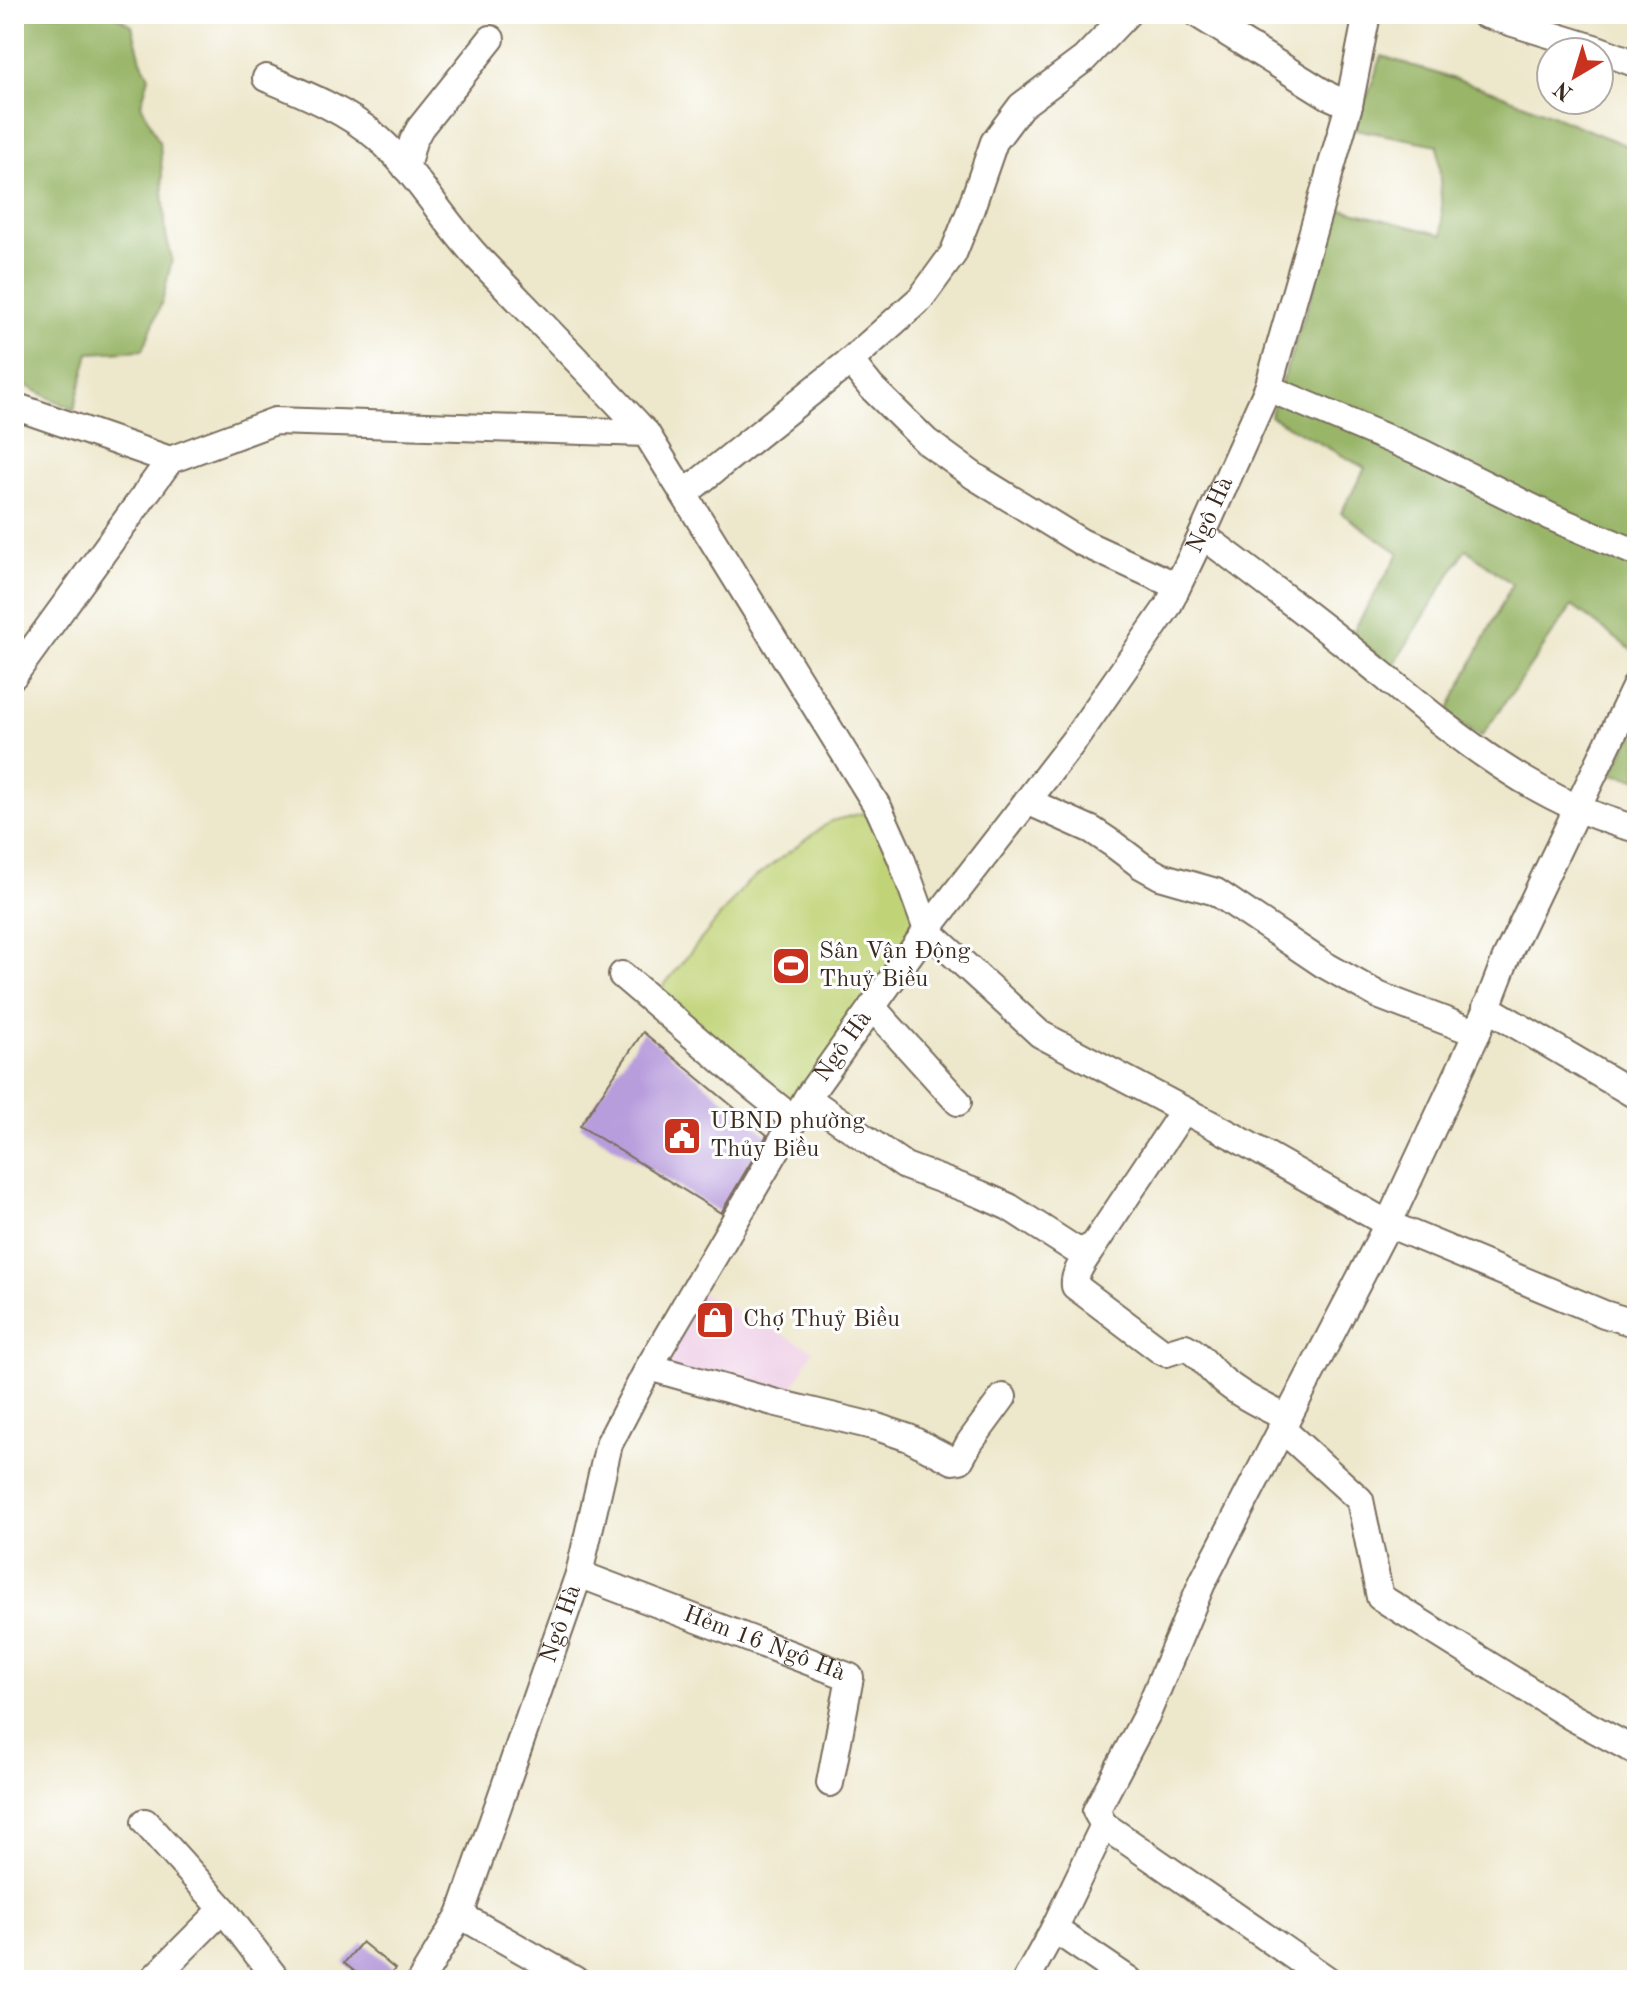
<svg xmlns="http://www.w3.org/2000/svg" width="1651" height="1994" font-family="'Old Standard TT',serif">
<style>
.built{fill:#efd0e7}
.green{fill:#c0d376;stroke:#7e7e4a;stroke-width:2}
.forest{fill:#98b567;stroke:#6a7042;stroke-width:2}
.building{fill:#b89ddc}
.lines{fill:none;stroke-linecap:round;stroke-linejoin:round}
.minor-casing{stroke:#796c5b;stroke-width:30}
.minor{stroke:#fff;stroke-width:26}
.labels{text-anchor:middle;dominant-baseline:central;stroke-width:6;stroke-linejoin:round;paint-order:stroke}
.street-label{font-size:24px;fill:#3b2a1e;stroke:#fff}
.poi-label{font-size:24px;fill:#3b2a1e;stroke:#fff;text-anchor:start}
</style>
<rect width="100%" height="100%" fill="#fff"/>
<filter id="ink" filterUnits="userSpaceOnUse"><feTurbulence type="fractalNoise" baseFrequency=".0125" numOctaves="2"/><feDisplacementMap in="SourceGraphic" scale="16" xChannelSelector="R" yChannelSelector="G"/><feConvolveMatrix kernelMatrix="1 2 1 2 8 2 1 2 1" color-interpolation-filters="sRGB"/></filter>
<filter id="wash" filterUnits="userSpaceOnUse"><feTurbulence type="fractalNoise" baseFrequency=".006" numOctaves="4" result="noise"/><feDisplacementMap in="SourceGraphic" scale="32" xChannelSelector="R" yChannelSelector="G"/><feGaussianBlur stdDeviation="1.8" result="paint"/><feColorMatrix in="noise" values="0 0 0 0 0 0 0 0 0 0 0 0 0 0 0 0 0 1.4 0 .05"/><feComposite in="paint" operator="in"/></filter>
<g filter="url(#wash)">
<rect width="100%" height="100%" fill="#ede7cb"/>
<polygon class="built" points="694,1289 813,1350 784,1404 649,1367"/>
<polygon class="green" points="879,809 927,930 794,1120 651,1001 746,884 831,821"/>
<g class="forest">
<polygon points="14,14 113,14 132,26 141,60 149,77 141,104 160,144 166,235 172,259 163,299 143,350 89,353 74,410 14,380"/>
<polygon points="1382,56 1498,93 1637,150 1637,654 1572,606 1481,737 1446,715 1512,584 1466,549 1393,666 1351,635 1399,553 1341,513 1365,468 1270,416 1341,209 1443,235 1438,145 1355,129"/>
<polygon points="1637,724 1637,779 1612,774"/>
</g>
<g id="blocks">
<g class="building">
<polygon points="643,1032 767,1135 721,1213 580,1126"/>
<polygon points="362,1942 395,1969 386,1980 365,1980 344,1963"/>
</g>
</g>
</g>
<g filter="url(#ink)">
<use href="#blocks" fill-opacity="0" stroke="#796c5b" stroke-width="2"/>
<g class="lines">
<defs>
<g id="minor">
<polyline points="1197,14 1329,96 1349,105"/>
<polyline points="1484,14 1597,49 1637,64"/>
<path d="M266,78c39,16 81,33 113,61 37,33 66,85 102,122 55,57 111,114 165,172"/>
<polyline points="406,168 413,141 420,128 491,39"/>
<polyline points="850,361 871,387 926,441 974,476 1081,542 1177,586"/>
<polyline points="1268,388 1420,452 1551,517 1637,553"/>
<polyline points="14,406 170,460"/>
<polyline points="684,494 850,361 921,298 953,254 969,214 994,142 1021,106 1084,59 1127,14"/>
<path d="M1202,535c54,40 107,80 159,122 84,69 168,144 276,172"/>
<polyline points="14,675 170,460 275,421 646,433 879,809 901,858 927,930 1040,1034 1233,1136 1388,1224 1604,1314 1637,1324"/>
<polyline points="1027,801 1092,830 1113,844 1142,866 1160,876 1216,892 1323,964 1380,996 1477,1033"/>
<polyline points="622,975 753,1087 794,1120"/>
<polyline points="872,1007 958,1102"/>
<polyline points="1486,1007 1637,1096"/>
<polyline points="807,1098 905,1166 980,1194 1009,1207 1074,1249 1083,1251 1094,1245 1184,1110"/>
<path d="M1094,1245c-7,12 -21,27 -19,41l85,64 6,3 19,-6c16,7 22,20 34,30 20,18 44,29 68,41"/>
<polyline points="649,1367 773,1402 877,1427 909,1438 953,1461 960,1460 970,1442 1003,1397"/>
<polyline points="1281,1428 1360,1500 1380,1597 1572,1717 1637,1752"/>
<path id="s1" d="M579,1574l271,103 -20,106"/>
<polyline points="145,1822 223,1909 277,1980"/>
<polyline points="1104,1825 1328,1980"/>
<polyline points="460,1915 575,1980"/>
<polyline points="1054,1929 1129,1980"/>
<polyline points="152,1980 223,1909"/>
<path id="s2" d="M421,1980l39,-65 119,-341 30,-130 40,-77 158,-269 120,-168 149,-192 92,-132 34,-71 66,-147 81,-283 18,-91"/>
<polyline points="1026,1980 1054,1929 1104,1825 1096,1811 1147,1714 1202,1583 1388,1224 1477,1033 1506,958 1637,683"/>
</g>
</defs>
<use href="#minor" class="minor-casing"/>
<use href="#minor" class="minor"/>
</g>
</g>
<defs>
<symbol id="stadium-square" viewBox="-11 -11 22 22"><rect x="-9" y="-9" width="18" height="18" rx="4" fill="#c8321e" stroke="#fff"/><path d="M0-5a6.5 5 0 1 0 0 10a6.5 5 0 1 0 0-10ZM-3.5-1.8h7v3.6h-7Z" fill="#fff"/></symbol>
<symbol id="civic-square" viewBox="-11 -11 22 22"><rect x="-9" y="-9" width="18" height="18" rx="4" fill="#c8321e" stroke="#fff"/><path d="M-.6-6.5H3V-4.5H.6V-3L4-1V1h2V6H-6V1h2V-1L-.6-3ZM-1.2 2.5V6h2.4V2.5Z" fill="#fff"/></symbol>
<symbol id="shop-square" viewBox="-11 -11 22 22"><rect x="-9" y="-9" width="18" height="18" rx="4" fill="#c8321e" stroke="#fff"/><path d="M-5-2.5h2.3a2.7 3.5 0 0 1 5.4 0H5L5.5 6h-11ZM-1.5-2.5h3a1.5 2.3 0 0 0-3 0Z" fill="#fff"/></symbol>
</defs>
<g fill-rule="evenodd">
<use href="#stadium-square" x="769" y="944" width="44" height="44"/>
<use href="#civic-square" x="660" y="1114" width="44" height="44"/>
<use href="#shop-square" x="693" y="1298" width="44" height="44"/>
</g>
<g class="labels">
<g class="street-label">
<text stroke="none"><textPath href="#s2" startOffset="1680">Ngô Hà</textPath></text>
<text stroke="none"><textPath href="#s2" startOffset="1032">Ngô Hà</textPath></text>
<text stroke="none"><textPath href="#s2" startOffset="384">Ngô Hà</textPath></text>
<text stroke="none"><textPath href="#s1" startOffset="198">Hẻm 16 Ngô Hà</textPath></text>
</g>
<g class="poi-label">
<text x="819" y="952">Sân Vận Động<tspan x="819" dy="28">Thuỷ Biều</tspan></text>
<text x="710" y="1122">UBND phường<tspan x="710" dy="28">Thủy Biều</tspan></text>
<text x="743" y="1320">Chợ Thuỷ Biều</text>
</g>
</g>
<rect width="1651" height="1994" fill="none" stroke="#fff" stroke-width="48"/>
<g transform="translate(1575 76) rotate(218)"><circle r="38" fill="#ffffff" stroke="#b1aaa5" stroke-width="2"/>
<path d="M0-6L14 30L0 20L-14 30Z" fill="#c8321e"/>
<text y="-12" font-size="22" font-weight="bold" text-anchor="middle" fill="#3b2a1e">N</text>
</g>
</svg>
